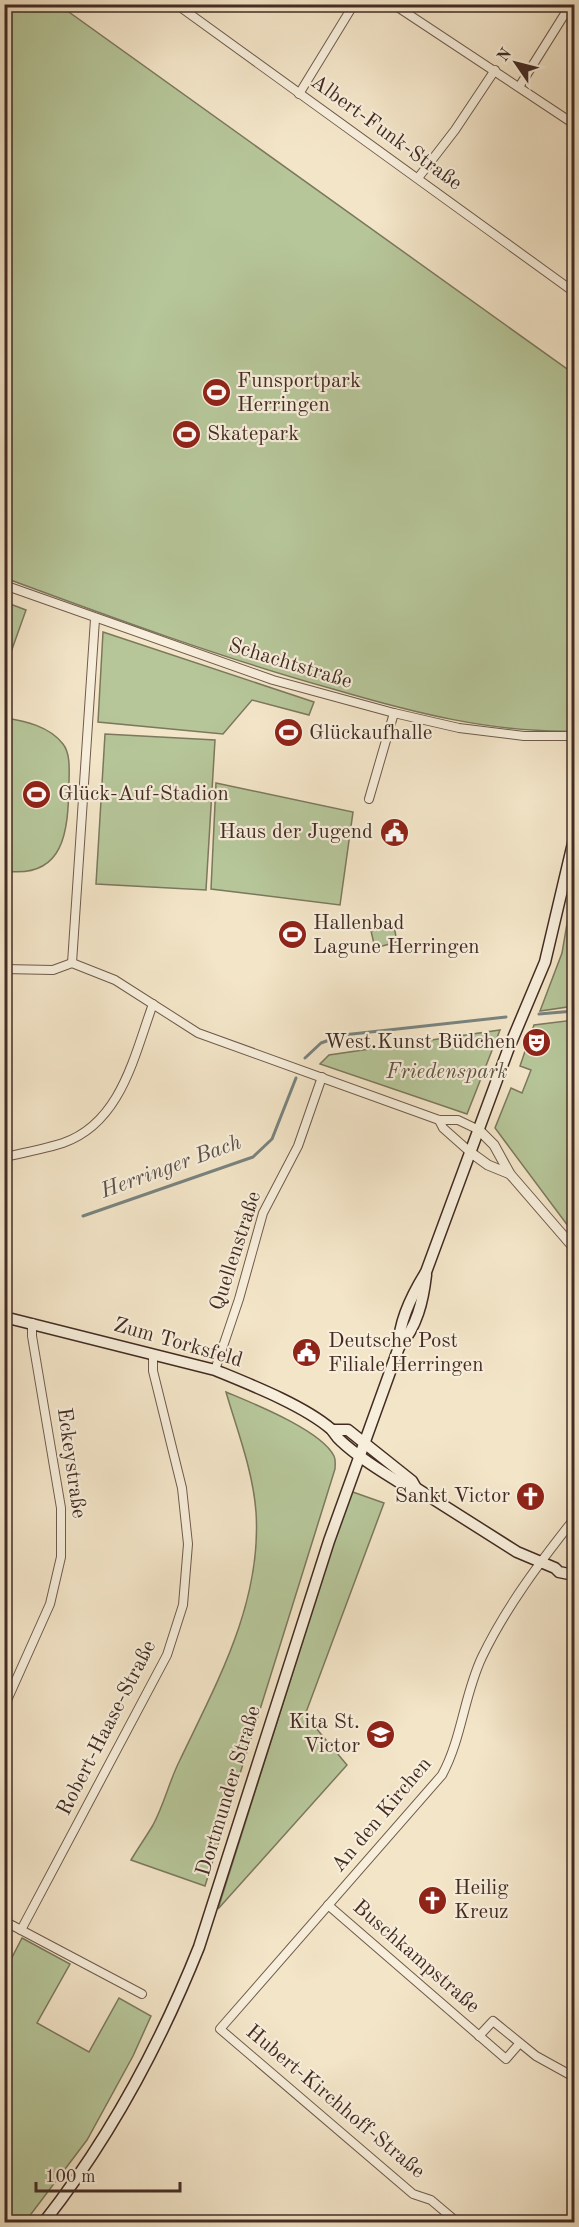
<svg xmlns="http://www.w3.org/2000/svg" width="579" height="2227" font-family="'Old Standard TT',serif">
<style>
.green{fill:#b6c699;stroke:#7c785e;stroke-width:1.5}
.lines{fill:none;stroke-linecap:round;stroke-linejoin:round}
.stream{stroke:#79837f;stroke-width:3}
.minor-casing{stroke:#6f5a4c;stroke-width:10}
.tertiary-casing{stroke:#6f5a4c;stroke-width:11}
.secondary-casing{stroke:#432b23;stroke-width:13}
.minor{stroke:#f7eedb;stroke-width:8}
.tertiary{stroke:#f7eedb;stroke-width:9}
.secondary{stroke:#f7eedb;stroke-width:10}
.labels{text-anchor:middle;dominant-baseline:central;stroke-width:4.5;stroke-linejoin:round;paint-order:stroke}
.street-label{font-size:21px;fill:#432b23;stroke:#f7eedb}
.poi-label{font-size:21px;fill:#432b23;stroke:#f7eedb;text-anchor:start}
.park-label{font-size:21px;font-style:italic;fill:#605240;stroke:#f7eedb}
.water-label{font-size:22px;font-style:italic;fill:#5a504a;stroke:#f7eedb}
</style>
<rect width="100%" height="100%" fill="#f3e5c8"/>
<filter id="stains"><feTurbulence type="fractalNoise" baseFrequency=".00333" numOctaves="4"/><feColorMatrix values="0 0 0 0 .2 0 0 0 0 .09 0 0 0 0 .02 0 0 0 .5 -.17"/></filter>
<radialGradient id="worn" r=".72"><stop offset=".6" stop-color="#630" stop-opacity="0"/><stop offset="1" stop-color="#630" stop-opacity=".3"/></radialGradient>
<g class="green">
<path d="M5,4l54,1 515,369v357c-82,2 -163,-19 -241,-42 -111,-31 -220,-71 -328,-111z"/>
<polygon points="5,602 26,610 5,669 4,602"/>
<polygon points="103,632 314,702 309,715 252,700 223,734 98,722"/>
<path d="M5,718c20,3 44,8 58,26 8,10 6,28 6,40 -1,47 -4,95 -64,87z"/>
<polygon points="105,734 215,740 206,890 96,884"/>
<polygon points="216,783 353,812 340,905 211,889"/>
<polygon points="574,882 574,1006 540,1011 562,953"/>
<polygon points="394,926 397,942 375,948 371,931"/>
<polygon points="574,1020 574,1234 495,1128 511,1088 522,1093 531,1070 520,1066 534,1025"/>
<polygon points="500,1030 467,1114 320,1064 329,1055"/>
<path d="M226,1392c26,11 95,38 108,64 2,4 1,9 1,13l-130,417 -74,-26c7,-12 15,-23 22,-35 11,-20 16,-43 26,-63 38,-80 83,-159 77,-250 -3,-41 -19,-82 -30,-120z"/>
<polygon points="350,1491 384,1503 305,1715 347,1765 218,1909"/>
<polygon points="22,1938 70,1964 37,2023 89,2052 119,1998 151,2016 133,2056 87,2140 25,2222 5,2222 5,1971"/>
</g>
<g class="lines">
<g class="stream">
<polyline points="539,1014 574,1011"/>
<polyline points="305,1058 321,1043 343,1035 506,1017"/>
<polyline points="83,1216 253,1157 272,1139 296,1078"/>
</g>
<defs>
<g id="minor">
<polyline points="176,4 574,292"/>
<polyline points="393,4 574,124"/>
<polyline points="519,87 571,4"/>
<polyline points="299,94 354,4"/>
<polyline points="418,178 455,130 495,70"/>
<polyline points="4,585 273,680 394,713 459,728 524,736 574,736"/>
<polyline points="369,799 394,713"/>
<polyline points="72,963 95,619"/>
<polyline points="4,969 53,970 72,963 115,980 198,1033 439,1120 458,1120 479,1130"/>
<polyline points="439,1120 443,1128 470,1152"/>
<path d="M4,1157c20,-4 40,-8 59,-14 58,-20 71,-87 90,-139"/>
<polyline points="215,1370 239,1299 263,1213 298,1146 322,1077"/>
<polyline points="4,1707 50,1604 61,1557 61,1508 32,1336 32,1323"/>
<polyline points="328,1905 506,2059 519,2044"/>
<polyline points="4,1921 142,1994"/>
<polyline points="21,1930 167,1655 183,1605 188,1544 182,1488 153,1371 153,1356"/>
<polyline points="479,2036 493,2021 536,2056 574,2077"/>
<path d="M457,2222l-26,-22 -18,-6 -193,-165 222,-254c20,-37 22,-80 40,-118 24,-50 58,-95 92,-138"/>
</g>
<g id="tertiary">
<polyline points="479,1130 494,1145 510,1174 574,1248"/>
<polyline points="470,1152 488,1165 510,1174"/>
</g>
<g id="secondary">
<path d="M4,1317l211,53c34,14 88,35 116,59 3,3 5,8 9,11 20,19 45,33 68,48h8"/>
<path d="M399,1347c18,-20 24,-46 27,-72"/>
<polyline points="332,1430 348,1430 412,1481 416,1488 517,1552 555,1568 559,1572 574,1575"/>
<path d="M44,2222c66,-84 115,-175 155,-275l130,-406 70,-194c-1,-26 14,-54 27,-75l82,-222 37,-88 29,-123"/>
</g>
</defs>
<use href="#minor" class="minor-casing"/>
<use href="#tertiary" class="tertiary-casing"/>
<use href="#secondary" class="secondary-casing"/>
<use href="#minor" class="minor"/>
<use href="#tertiary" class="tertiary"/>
<use href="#secondary" class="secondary"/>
</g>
<defs>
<symbol id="stadium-disc" viewBox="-11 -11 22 22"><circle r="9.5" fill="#8f2418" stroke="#f7eedb"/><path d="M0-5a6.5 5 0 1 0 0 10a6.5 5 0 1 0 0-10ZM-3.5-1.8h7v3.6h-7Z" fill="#fff"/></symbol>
<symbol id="civic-disc" viewBox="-11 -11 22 22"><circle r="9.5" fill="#8f2418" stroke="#f7eedb"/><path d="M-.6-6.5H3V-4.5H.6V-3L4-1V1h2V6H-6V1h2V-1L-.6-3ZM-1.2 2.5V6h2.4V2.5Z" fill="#fff"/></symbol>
<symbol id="theatre-disc" viewBox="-11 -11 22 22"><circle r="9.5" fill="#8f2418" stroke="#f7eedb"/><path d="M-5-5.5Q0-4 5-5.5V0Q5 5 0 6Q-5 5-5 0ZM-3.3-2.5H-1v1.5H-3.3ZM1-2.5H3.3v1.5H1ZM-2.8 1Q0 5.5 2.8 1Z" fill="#fff"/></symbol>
<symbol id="church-disc" viewBox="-11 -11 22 22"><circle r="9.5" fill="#8f2418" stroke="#f7eedb"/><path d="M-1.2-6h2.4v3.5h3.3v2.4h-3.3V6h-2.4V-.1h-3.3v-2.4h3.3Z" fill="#fff"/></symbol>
<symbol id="school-disc" viewBox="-11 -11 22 22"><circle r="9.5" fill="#8f2418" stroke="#f7eedb"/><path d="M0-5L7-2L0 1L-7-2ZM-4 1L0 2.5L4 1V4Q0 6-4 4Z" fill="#fff"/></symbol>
</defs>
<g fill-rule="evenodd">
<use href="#stadium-disc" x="200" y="376" width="33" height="33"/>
<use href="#stadium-disc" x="170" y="418" width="33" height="33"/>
<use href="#stadium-disc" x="272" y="716" width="33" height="33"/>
<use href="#stadium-disc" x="20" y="778" width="33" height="33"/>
<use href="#civic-disc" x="378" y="816" width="33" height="33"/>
<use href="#stadium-disc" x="276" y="918" width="33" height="33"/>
<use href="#theatre-disc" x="520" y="1026" width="33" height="33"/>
<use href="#civic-disc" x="290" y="1336" width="33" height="33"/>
<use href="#church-disc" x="514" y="1480" width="33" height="33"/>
<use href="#school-disc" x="364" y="1718" width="33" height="33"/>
<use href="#church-disc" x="416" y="1884" width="33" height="33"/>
</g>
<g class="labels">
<g class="street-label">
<text transform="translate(386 133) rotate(36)">Albert-Funk-Straße</text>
<text transform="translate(290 664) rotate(17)">Schachtstraße</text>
<text transform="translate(236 1251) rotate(-72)">Quellenstraße</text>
<text transform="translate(178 1343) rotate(16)">Zum Torksfeld</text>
<text transform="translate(71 1463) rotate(82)">Eckeystraße</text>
<text transform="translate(107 1728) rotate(-63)">Robert-Haase-Straße</text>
<text transform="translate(229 1791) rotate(-73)">Dortmunder Straße</text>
<text transform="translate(382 1815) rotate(-50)">An den Kirchen</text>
<text transform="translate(416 1957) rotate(41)">Buschkampstraße</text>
<text transform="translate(335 2102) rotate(40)">Hubert-Kirchhoff-Straße</text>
</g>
<g class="poi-label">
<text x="237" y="381">Funsportpark<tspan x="237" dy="24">Herringen</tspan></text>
<text x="207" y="434">Skatepark</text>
<text x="309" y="733">Glückaufhalle</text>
<text x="58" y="794">Glück-Auf-Stadion</text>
<text x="373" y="832" text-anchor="end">Haus der Jugend</text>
<text x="313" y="923">Hallenbad<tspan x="313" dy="24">Lagune Herringen</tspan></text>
<text x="516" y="1042" text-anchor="end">West.Kunst Büdchen</text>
<text x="328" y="1341">Deutsche Post<tspan x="328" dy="24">Filiale Herringen</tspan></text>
<text x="510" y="1496" text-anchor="end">Sankt Victor</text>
<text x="360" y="1722" text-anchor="end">Kita St.<tspan x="360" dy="24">Victor</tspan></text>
<text x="454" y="1888">Heilig<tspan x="454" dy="24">Kreuz</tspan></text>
</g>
<g class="park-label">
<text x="447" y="1072">Friedenspark</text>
</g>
<g class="water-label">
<text transform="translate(171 1167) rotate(-20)">Herringer Bach</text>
</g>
</g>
<rect width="579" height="2227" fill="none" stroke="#f3e5c8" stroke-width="24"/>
<rect x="6" y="6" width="567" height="2215" fill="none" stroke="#432b23" stroke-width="3"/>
<rect x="12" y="12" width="555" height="2203" fill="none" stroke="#432b23" stroke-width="1.5"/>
<g transform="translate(516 63) rotate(305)" stroke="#f7eedb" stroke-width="4.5" paint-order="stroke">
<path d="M0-4.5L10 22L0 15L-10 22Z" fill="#432b23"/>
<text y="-9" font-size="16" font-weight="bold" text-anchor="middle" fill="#432b23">N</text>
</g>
<path d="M36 2182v9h144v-9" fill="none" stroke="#432b23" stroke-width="3"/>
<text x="45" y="2182" font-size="18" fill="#432b23" stroke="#f7eedb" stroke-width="4.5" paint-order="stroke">100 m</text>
<rect width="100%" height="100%" filter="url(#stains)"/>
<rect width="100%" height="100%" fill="url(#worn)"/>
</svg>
